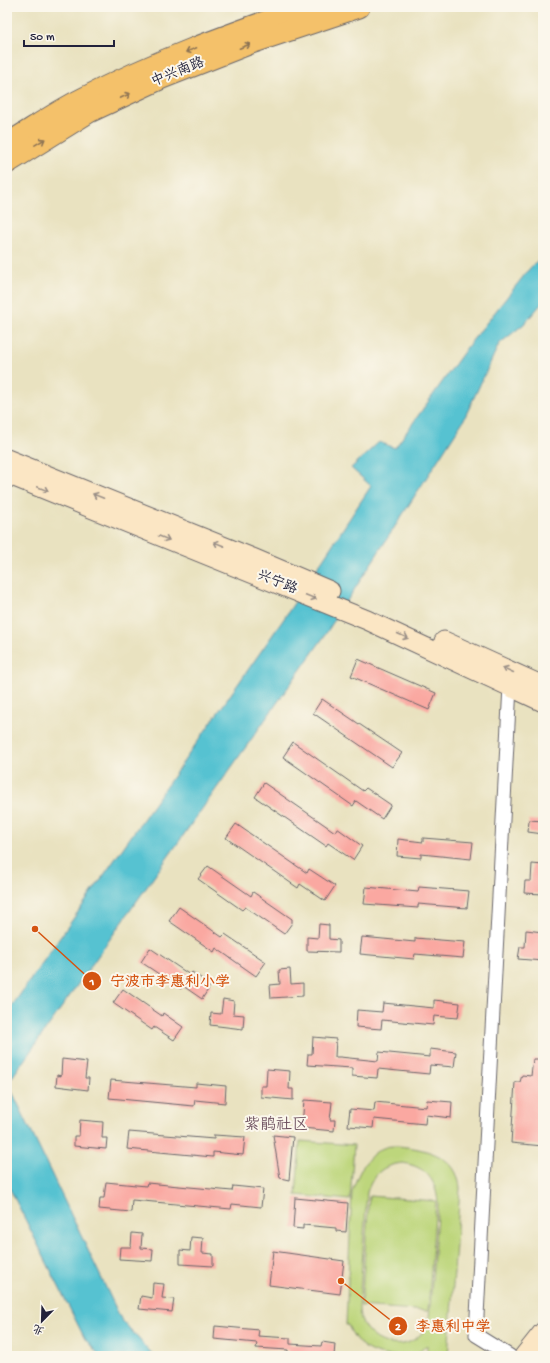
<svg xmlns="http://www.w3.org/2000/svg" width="550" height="1363" font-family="'Gochi Hand','LXGW WenKai TC',sans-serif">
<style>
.green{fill:#bdd67b;stroke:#707c5b;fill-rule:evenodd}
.water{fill:#56c2d1;stroke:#3c7286}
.building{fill:#faa8a1}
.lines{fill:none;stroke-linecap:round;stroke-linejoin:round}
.street-casing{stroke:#68656a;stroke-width:15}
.secondary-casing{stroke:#68656a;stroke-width:21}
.primary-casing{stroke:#68656a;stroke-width:23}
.street{stroke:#fff;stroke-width:13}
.secondary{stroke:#fbe6c4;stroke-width:19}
.primary{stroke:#f4c16b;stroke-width:21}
.oneway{stroke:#8b7253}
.oneway2{stroke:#998e86}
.labels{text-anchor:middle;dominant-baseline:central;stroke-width:4;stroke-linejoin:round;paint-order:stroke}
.street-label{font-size:14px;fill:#22223b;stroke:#fbf7ec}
.quarter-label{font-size:16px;fill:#6e515f;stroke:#fbf7ec}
.leader{fill:none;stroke:#d45411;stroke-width:1.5}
.callout-dot{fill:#d45411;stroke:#fbf7ec;stroke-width:1.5}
.mark-label{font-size:12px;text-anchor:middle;font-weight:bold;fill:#fff}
.callout-label{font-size:15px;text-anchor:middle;font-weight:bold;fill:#d45411;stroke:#fbf7ec;stroke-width:4;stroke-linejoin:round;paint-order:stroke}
</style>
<rect width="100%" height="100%" fill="#fbf7ec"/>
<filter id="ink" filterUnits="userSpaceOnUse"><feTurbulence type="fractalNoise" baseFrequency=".025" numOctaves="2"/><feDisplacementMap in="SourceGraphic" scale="8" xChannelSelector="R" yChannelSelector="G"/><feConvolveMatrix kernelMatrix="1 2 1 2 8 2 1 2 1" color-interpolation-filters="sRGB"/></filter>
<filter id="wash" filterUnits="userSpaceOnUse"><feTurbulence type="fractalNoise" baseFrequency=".012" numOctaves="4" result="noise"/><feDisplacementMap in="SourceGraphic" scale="16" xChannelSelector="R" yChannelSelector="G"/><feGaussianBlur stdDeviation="0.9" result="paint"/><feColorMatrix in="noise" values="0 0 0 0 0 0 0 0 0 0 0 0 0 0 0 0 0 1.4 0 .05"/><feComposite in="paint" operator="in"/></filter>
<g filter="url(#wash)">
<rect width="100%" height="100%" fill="#e9e2c0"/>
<g class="green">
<polygon points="300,1141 354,1145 350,1200 296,1195"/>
<path d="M398,1146c28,3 59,9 62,42l-12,168h-21v-11c-4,3 -8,8 -13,10 -5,2 -10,1 -15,1 -25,0 -41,-7 -51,-31h-2l6,-133c5,-17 15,-39 34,-45 3,-1 8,-1 12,-1zM403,1163c23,4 33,16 35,40l-9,116c-2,6 -5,12 -9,16 -22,22 -61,3 -61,-27l8,-116c7,-19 16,-27 36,-29z"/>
<polygon points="369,1196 436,1201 428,1311 361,1306"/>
</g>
<polygon class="water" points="543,255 543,302 524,324 499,344 463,421 323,638 8,1083 121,1319 154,1356 100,1356 85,1339 7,1183 7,1013 283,620 371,486 351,468 379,442 395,448 468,346 530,268"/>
<g id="blocks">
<g class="building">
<polygon points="358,659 436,693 429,710 351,676"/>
<polygon points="322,699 402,753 392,767 313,713"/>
<polygon points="293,742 363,791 366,788 391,805 382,819 356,801 353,806 283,757"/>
<polygon points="264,783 335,832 337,828 362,846 353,860 328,843 326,846 255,797"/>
<polygon points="529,820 543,821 543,834 528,832"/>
<polygon points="236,824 307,873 309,869 335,886 325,901 300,884 298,888 226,838"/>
<polygon points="423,838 473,842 471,859 421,854 421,858 397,856 398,839 423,842"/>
<polygon points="532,864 543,865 543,894 524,893 525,881 531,881"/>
<polygon points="208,866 251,896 253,892 292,919 292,923 284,934 245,907 242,910 198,879"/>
<polygon points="366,887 418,892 419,887 469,891 467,908 418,904 418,908 364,904"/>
<polygon points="179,907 222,937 225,934 266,962 256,976 216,948 214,952 169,921"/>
<polygon points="319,924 329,925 329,939 339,940 339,952 307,951 307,937 318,938"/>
<polygon points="526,930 543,932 543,961 518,959 520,947 525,947"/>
<polygon points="362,937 415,942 415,938 465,942 463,958 415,954 414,959 360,954"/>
<polygon points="150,948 190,975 192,972 211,985 202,999 183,986 181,989 141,962"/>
<polygon points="290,969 291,984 303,983 303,996 271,998 270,985 280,984 279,970"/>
<polygon points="123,989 162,1016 163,1013 183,1027 174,1040 154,1027 152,1030 113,1003"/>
<polygon points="223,999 234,1001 233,1014 244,1015 243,1029 210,1025 211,1013 221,1014"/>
<polygon points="434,1000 460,1003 458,1018 434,1016 433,1025 382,1020 381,1029 356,1027 357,1010 382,1012 383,1003 434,1008"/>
<polygon points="313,1037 336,1039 335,1057 340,1057 378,1061 379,1052 430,1057 430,1049 456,1052 454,1067 430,1065 429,1074 378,1069 377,1078 352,1076 352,1068 307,1065 308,1054 312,1054"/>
<polygon points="62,1059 87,1062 85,1078 89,1078 88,1090 56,1086 57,1075 61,1076"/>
<polygon points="533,1059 543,1059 543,1146 511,1143 515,1082 520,1082 522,1075 531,1076"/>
<polygon points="267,1069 290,1071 289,1089 293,1089 293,1100 261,1097 261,1086 266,1086"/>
<polygon points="111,1080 196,1087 196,1083 226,1086 225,1103 195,1100 194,1106 109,1098"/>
<polygon points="304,1100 332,1102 330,1120 335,1120 334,1131 302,1128"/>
<polygon points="427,1100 452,1102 451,1118 426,1115 425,1124 374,1119 373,1128 348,1126 350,1109 374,1111 375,1102 426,1107"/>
<polygon points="80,1120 103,1122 102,1138 107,1138 106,1149 74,1146 74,1136 79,1136"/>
<polygon points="129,1132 214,1139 214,1135 245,1137 243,1155 213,1152 213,1157 127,1149"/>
<polygon points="273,1135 293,1137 289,1180 280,1178"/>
<polygon points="106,1182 146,1186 147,1183 232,1191 233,1186 263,1189 261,1207 232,1204 231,1209 132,1200 131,1212 99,1209 100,1198 104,1198"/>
<polygon points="295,1198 348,1203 346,1232 336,1231 336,1228 303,1225 303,1229 293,1228"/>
<polygon points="132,1233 142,1234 141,1248 153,1249 152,1261 119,1259 120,1247 131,1247"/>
<polygon points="191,1237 203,1238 202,1253 213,1254 213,1266 180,1264 180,1250 190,1251"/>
<polygon points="273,1251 344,1261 340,1294 269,1285"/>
<polygon points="153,1283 164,1284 162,1298 174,1299 172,1312 139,1309 141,1296 152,1298"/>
<polygon points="215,1326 259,1330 258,1336 290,1338 290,1344 321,1346 322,1342 335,1344 334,1356 288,1356 288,1350 256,1348 257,1343 214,1339"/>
</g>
</g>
</g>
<g filter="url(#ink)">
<use href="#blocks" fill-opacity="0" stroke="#68656a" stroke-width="1"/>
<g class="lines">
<defs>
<polyline id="street" points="510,686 476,1335 510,1356"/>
<g id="secondary">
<polyline points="7,459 255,559 330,591"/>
<polyline points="7,474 367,620 543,702"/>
<polyline points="444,641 543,686"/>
<polyline points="524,1356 543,1332"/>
<polyline points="542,1356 543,1354"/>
</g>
<g id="primary">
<path d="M7,144c25,-15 49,-32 75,-45 72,-38 148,-65 225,-92"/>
<polyline points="7,163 89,112 162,78 251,43 359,7"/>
</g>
</defs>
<use href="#street" class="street-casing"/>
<use href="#secondary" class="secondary-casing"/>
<use href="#primary" class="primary-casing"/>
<use href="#street" class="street"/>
<use href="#secondary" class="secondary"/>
<use href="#primary" class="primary"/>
</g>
<defs><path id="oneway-shaft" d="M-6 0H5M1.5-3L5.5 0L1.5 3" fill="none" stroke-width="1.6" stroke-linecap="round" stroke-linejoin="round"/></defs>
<g class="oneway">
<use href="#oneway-shaft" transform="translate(245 46) rotate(-21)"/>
<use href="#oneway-shaft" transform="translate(191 50) rotate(158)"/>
<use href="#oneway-shaft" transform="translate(125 96) rotate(-25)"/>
<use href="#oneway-shaft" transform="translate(40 142) rotate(-31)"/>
</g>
<g class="oneway2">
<use href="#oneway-shaft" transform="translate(43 489) rotate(22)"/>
<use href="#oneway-shaft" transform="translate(98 496) rotate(-158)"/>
<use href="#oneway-shaft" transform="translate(164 538) rotate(22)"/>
<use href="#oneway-shaft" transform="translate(219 544) rotate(-158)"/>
<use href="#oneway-shaft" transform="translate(311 597) rotate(22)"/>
<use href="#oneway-shaft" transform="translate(403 636) rotate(25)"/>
<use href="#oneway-shaft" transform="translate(508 670) rotate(-155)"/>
</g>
</g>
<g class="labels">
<g class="street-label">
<text transform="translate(178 73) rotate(-22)">中兴南路</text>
<text transform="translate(277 583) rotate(22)">兴宁路</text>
</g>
<g class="quarter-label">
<text x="276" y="1126">紫鹃社区</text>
</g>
</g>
<path class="leader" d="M35 929L92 981M341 1281L398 1326"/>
<g class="callout-dot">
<circle cx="35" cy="929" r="4"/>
<circle cx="341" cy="1281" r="4"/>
<circle cx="92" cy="981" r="10"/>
<circle cx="398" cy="1326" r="10"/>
</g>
<g class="mark-label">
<text x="92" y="985">1</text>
<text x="398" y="1330">2</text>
</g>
<g class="callout-label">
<text x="170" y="986">宁波市李惠利小学</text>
<text x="453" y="1331">李惠利中学</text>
</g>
<rect width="550" height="1363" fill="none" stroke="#fbf7ec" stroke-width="24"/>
<g transform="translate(42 1321) rotate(203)" stroke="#fbf7ec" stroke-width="3" paint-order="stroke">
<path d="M0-3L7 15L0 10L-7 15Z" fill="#22223b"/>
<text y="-6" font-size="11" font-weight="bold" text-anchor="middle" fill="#22223b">北</text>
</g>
<path d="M24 40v6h90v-6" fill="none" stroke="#22223b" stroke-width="2"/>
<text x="30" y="40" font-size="12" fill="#22223b" stroke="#fbf7ec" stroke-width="3" paint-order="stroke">50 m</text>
</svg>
